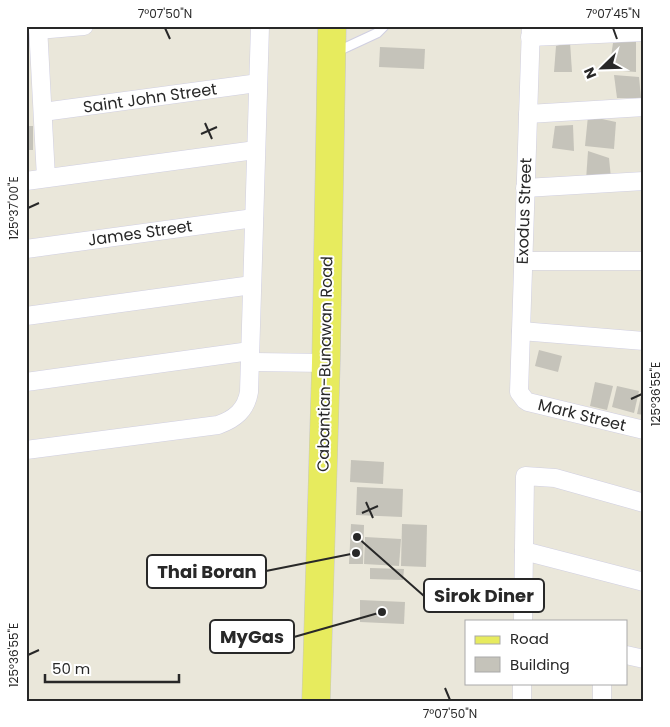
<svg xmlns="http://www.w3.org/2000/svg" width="670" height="727" font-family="Poppins,sans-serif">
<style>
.building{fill:#c5c3ba}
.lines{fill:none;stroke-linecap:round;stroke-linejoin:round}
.service-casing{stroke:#d0cfe1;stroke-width:11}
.minor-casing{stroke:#d0cfe1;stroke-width:19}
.primary-casing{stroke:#c7c7c7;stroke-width:29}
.service{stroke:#fff;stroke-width:9}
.minor{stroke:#fff;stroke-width:18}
.primary{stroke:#e7eb5e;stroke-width:28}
.ticks{fill:none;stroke:#282828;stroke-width:2}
.labels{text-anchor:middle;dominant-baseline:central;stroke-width:4;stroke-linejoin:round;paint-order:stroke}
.street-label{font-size:16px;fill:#282828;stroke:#fff}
.leader{fill:none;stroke:#282828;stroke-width:2}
.callout-dot{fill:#282828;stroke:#fff;stroke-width:2}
.callout{fill:#fff;stroke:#282828;stroke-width:2}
.callout-label{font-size:18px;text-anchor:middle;font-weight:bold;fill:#282828}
.neatline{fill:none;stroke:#282828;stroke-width:2}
.ticks-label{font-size:12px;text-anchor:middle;fill:#282828}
</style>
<rect width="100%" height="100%" fill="#eae7da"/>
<g class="building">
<polygon points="636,37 636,72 609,70 613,43"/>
<polygon points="570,42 572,72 554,72 556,46"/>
<polygon points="380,47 425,49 424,69 379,67"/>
<polygon points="614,75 639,77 641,98 617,98"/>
<polygon points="588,116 616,122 614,149 585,146"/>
<polygon points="573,125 574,151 552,148 555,126"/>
<rect x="26" y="126" width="7" height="24"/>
<polygon points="588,151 609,158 611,178 586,180"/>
<polygon points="539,350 562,356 558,372 535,366"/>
<polygon points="595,382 613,386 607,410 590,406"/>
<polygon points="617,386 639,391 634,413 612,407"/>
<polygon points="643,387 644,387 644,415 637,414"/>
<polygon points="351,460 384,462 383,484 350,482"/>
<polygon points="357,487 403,489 402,517 356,515"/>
<polygon points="351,524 364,525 363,564 349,564"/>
<polygon points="402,524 427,525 426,567 401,566"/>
<polygon points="365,537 401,539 399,566 364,564"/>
<polygon points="370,568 404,569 403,580 370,579"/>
<polygon points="360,600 405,602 404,624 360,622"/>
</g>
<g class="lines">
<defs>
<polyline id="service" points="336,52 377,33 384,26"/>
<g id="minor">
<polyline points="38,26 46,178"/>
<polyline points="531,26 519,392 525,400 528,402 644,430"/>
<polyline points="38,30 84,26"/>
<polyline points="530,37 644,32"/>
<polyline points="43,112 258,83"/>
<polyline points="528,114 644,107"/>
<polyline points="26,181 256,150"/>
<polyline points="525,188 644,181"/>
<polyline points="26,249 254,218"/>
<polyline points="523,261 644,261"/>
<polyline points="26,316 252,285"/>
<polyline points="521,331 644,341"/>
<polyline points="250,362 326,363"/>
<polyline points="26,382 250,351"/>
<path d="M26,450l192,-25c17,-6 28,-15 31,-33l11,-366"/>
<polyline points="524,551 644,582"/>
<polyline points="523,621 525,476 555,478 644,503"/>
<polyline points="626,655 644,659"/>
<polyline points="522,701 522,683"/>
<polyline points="602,701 602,683"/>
</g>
<polyline id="primary" points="316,701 326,363 332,26"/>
</defs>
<use href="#service" class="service-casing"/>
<use href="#minor" class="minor-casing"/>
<use href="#primary" class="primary-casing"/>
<use href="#service" class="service"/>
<use href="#minor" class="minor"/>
<use href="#primary" class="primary"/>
</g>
<path class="ticks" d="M165,28l5,11M613,28l4,11M205,123l7,16M201,134l16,-7M28,208l11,-5M631,399l11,-5M366,502l7,16M362,513l16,-7M28,655l11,-5M445,688l5,12"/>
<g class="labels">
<g class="street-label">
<text transform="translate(150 98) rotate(-8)">Saint John Street</text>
<text transform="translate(524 211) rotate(-88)">Exodus Street</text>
<text transform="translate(140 233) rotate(-8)">James Street</text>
<text transform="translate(325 364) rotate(-89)">Cabantian-Bunawan Road</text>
<text transform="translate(582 415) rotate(14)">Mark Street</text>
</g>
</g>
<path class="leader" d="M356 553L266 571M357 537L424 596M382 612L294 637"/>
<g class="callout-dot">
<circle cx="356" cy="553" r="5"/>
<circle cx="357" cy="537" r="5"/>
<circle cx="382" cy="612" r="5"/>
</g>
<g class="callout">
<rect x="147" y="555" width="119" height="33" rx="5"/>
<rect x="424" y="579" width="120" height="33" rx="5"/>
<rect x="210" y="620" width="84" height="33" rx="5"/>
</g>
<g class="callout-label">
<text x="207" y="578">Thai Boran</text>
<text x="484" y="602">Sirok Diner</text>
<text x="252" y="643">MyGas</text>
</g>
<rect width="670" height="727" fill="none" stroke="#ffffff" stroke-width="55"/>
<rect x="465" y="620" width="162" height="65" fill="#ffffff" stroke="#a9a9a9"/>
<rect x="475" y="636" width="25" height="8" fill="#e7eb5e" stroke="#a9a9a9"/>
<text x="510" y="644" font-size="15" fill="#282828">Road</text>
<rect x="475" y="657" width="25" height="15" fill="#c5c3ba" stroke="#a9a9a9"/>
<text x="510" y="670" font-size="15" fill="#282828">Building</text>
<g transform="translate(602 68) rotate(247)" stroke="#ffffff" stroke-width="4" paint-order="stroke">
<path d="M0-4L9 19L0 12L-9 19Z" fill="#282828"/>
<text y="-8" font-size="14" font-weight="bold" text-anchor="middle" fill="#282828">N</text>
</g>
<path d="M45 674v8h134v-8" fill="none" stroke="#282828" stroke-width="2.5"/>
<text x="52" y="674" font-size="15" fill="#282828" stroke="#ffffff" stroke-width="4" paint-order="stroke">50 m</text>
<rect x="28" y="28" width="614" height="672" class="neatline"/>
<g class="ticks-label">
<text x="165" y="18">7°07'50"N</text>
<text x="613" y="18">7°07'45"N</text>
<text transform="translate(14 208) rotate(-90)" y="4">125°37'00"E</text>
<text transform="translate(656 394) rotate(-90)" y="4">125°36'55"E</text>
<text transform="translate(14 655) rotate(-90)" y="4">125°36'55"E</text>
<text x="450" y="718">7°07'50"N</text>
</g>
</svg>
